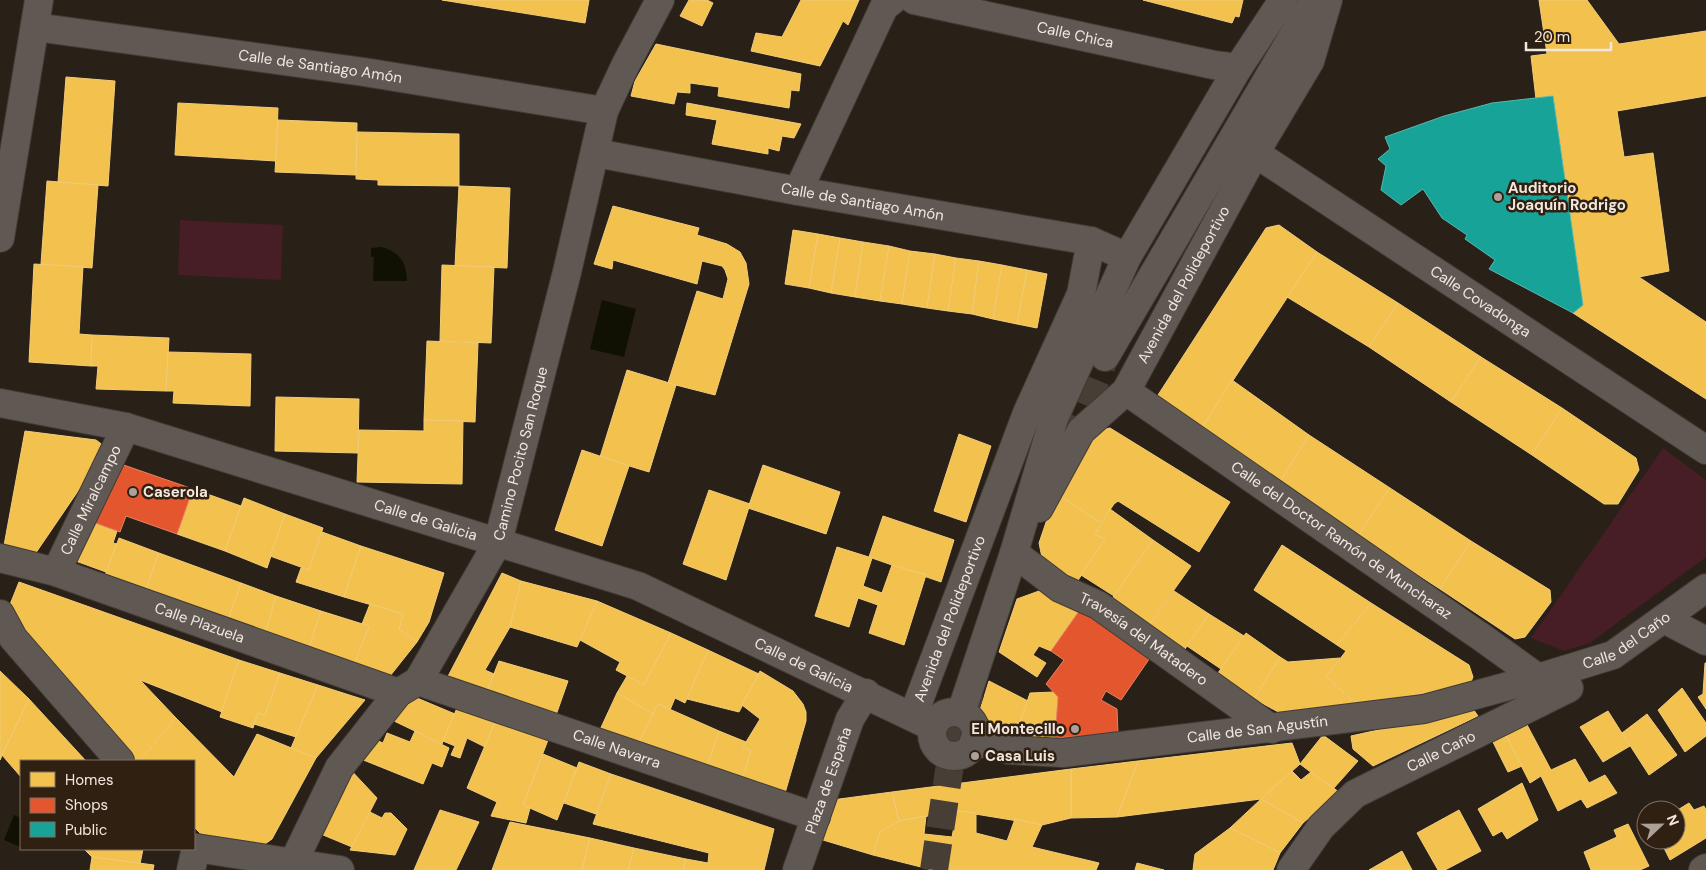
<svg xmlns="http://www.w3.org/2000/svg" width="1706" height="870" font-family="'DM Sans',sans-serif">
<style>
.green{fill:#471d26}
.water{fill:#101102}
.homes{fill:#f2c14e;stroke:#f2cc79}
.shops{fill:#e4572e;stroke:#e88263}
.public{fill:#17a398;stroke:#59b7ad}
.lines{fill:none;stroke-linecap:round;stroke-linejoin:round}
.secondary-tunnel{stroke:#473e36;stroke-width:28;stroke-dasharray:28 14;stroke-linecap:butt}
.street-casing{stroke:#423a34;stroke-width:30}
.street{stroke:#605953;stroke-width:28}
.poi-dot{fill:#aca199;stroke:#302011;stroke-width:2}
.labels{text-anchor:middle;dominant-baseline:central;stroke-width:5;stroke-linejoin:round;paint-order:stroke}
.street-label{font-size:15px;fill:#f2e7de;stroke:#302011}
.poi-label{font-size:15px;font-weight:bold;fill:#f2e7de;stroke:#302011;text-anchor:start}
</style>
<rect width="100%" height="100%" fill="#292018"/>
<g class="green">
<polygon points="180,220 283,225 281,280 178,275"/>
<polygon points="1663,448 1706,480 1706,557 1590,643 1564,651 1531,638"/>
</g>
<g class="water">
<path d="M381,247c18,4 26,16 26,34h-34l1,-24h-3v-9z"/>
<polygon points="602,300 636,309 624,357 590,349"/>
<polygon points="14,815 21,818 21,847 4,840"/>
</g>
<g class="homes">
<polygon points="442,0 589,0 585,23"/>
<polygon points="689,0 707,0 713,3 702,26 680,16"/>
<polygon points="801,0 859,0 848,25 843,21 820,66 751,51 756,33 782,37"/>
<polygon points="1143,0 1243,0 1239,17 1235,16 1232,23"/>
<polygon points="1539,0 1587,0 1619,44 1706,31 1706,96 1617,111 1624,157 1653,153 1669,271 1639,277 1706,322 1706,399 1573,313 1583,305 1553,96 1536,99 1531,56 1547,54"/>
<polygon points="656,44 801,74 799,91 791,90 789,108 718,96 719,87 690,83 690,93 677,92 674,104 631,96 635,81"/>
<polygon points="66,77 115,81 108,186 58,182"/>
<polygon points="178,103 278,108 276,161 175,155"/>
<polygon points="687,103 801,124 794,138 782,136 779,151 768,148 768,154 712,144 717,120 686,115"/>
<polygon points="278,120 357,123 356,175 275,172"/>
<polygon points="357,132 459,134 459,186 378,185 378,180 356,179"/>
<polygon points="47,181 98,185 92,268 41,264"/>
<polygon points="459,186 510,188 507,268 455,266"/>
<polygon points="613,206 699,228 697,235 727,244 740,252 746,263 749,284 715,395 668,383 697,291 723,299 728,279 725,270 722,266 702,261 697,284 613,260 612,269 594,264"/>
<polygon points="1279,225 1317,252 1200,431 1161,408 1158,395 1266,228"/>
<polygon points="793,230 818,234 809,288 785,284"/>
<polygon points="818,234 840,238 831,293 809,288"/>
<polygon points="840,238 863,242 855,297 831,293"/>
<polygon points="863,242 889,246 880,301 855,297"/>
<polygon points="889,246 910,251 902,304 880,301"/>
<polygon points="910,251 935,254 927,308 902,304"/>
<polygon points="1317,252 1398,303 1369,347 1287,297"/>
<polygon points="935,254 956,258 948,311 927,308"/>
<polygon points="956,258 979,261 972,314 948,311"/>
<polygon points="979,261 1002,265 993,319 972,314"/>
<polygon points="34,264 83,267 79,334 92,335 91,366 29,362"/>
<polygon points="442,265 494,267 491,343 440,341"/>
<polygon points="1002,265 1027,270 1017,324 993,319"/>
<polygon points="1027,270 1047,274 1037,328 1017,324"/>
<polygon points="1398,303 1481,357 1451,402 1369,347"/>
<polygon points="92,335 169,338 166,391 96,389 98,366 91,366"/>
<polygon points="427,341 478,343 475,422 424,420"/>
<polygon points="168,352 251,354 250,406 173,403 174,391 166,391"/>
<polygon points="1481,357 1562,408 1532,455 1451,402"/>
<polygon points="627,370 676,385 649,472 600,457"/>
<polygon points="1232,380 1309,435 1278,485 1200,431"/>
<polygon points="276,397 359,399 358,453 275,451"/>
<polygon points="1562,408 1636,458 1639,470 1618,504 1604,504 1532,455"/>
<polygon points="424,420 463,421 462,484 357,482 359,430 424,431"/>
<polygon points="1110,428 1230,502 1199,552 1118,501 1114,504 1101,523 1056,493 1085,434"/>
<polygon points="25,431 96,440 104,446 104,453 31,560 3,551"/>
<polygon points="959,434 991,446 966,522 934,511"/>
<polygon points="1309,435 1390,488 1358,536 1278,485"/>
<polygon points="582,450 629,466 602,546 555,530"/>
<polygon points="763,465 840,492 826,534 748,508"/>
<polygon points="1390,488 1471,541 1440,589 1358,536"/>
<polygon points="193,489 241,506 225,551 177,534"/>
<polygon points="709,490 750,504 726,580 683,564"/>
<polygon points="1056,493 1101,523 1095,534 1105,539 1073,588 1044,567 1039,543"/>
<polygon points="244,498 285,514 267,568 225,551"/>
<polygon points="1110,509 1153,540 1114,596 1081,575 1105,539 1095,534"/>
<polygon points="285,514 323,528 309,570 270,556"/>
<polygon points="883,516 954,540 941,582 869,557"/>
<polygon points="90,521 117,531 113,543 117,544 106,572 73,560"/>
<polygon points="322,532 361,546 344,597 296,582 301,568 309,570"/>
<polygon points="119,538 159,553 142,599 102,583"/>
<polygon points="1153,540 1191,566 1147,628 1111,600"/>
<polygon points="1471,541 1550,590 1551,602 1525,637 1515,639 1440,589"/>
<polygon points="1282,545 1371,603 1337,645 1254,590"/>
<polygon points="361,546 444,573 429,622 417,642 399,629 403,614 344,597"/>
<polygon points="837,547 872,558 863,586 882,593 892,565 926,575 904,645 869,633 878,605 858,598 849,627 815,616"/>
<polygon points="159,553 241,583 225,631 142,599"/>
<polygon points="502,573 521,581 510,627 485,670 494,674 486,694 445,682"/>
<polygon points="521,581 597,601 577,647 510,627"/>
<polygon points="19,582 239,660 222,712 140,680 176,718 140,761 132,761 13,627 9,607"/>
<polygon points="241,583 276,596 263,642 225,629"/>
<polygon points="1039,591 1079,611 1051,651 1039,646 1033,655 1046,663 1037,677 999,652 1017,599"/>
<polygon points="1174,591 1209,614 1183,652 1147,628"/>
<polygon points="276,596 321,611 306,657 263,642"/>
<polygon points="597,601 671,633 644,685 616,670 620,662 580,640"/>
<polygon points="1371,603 1469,665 1473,677 1470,684 1466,686 1358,705 1326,677 1346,651 1337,645"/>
<polygon points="370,604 403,614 399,629 417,642 390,676 354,665 369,626 362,624"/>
<polygon points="321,611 369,626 351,672 306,657"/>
<polygon points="1209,614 1244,636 1221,669 1187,646"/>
<polygon points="671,633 708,650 685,703 675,698 670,710 658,704 653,714 617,693 627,676 644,685"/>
<polygon points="1246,633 1280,657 1254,699 1218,673"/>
<polygon points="708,650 759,674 739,712 687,699"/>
<polygon points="1280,657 1288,662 1340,658 1326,677 1358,705 1284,715 1254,699"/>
<polygon points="239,660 280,673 265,715 258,713 253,728 220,717"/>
<polygon points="499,661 568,681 555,718 486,694"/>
<polygon points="1705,663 1706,663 1706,709 1698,697 1703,694"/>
<polygon points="0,671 29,699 0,760"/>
<polygon points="760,671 793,691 803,704 806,712 806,721 783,800 740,786 751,751 743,747 760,719 742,705"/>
<polygon points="280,673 318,685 296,737 254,724 258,713 265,715"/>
<polygon points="989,681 1028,701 1014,740 981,730 976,723"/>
<polygon points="318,685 365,700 316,758 291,748"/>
<polygon points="1682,688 1706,723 1706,736 1685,752 1658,710"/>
<polygon points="1054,692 1058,697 1055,738 1014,740 1030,693"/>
<polygon points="405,693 455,714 442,744 394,721"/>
<polygon points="617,693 653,714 636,748 598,734"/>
<polygon points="29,699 86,761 21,761 21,777 2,755"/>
<polygon points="658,704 719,731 704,775 636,748"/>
<polygon points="457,708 495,722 485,747 467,738 460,758 451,755 455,746 443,741"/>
<polygon points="1473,709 1478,716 1373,766 1353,749 1351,736"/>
<polygon points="1608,711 1630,746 1603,762 1580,727"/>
<polygon points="1647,714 1677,755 1649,775 1622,733"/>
<polygon points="176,718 234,777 257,734 316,758 272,839 265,844 255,846 202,835 194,827 194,761 140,761"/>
<polygon points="1525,721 1551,770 1575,759 1589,783 1605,775 1617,793 1587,808 1581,799 1558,811 1541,776 1530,783 1504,732"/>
<polygon points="495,722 548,740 523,805 530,808 526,823 491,816 497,802 467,788"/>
<polygon points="415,731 449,748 442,767 432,763 423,784 356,757 367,736 383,743 387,733 410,742"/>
<polygon points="719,731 746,742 743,747 751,751 740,786 704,775"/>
<polygon points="1504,732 1522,766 1508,772 1491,738"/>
<polygon points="1323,735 1358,761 1333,789 1300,764"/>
<polygon points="1292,743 1300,764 1261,799 1117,817 1138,761"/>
<polygon points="543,754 577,768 557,820 523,805"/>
<polygon points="1138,761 1117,817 1071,818 1071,769"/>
<polygon points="579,762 611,774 596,814 564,803"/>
<polygon points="347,766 377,798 352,847 316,832"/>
<polygon points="1071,769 1071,818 1042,825 957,811 899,821 892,792"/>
<polygon points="1292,771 1301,780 1311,772 1339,792 1303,823 1261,799"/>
<polygon points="611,774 774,829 764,870 683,870 686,859 708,863 709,853 593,824"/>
<polygon points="1522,783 1538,820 1507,839 1502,831 1493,836 1478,809"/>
<polygon points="892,792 899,821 880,832 873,855 823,840 832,800"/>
<polygon points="1261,799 1303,823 1280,853 1230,828"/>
<polygon points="1689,803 1694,810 1704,806 1706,810 1706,838 1670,860 1660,840 1676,840 1676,811"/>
<polygon points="440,810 479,822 456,870 414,870"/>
<polygon points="1459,810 1481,851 1445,870 1438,870 1417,833"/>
<polygon points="957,811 976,813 976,833 1007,841 1015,819 1042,825 1032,847 1099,863 1096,870 933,870 873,855 880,832 899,821 926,816 924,834 952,837"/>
<polygon points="370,812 382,818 385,813 391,813 407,829 395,855 350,850"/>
<polygon points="510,822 590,838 582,870 492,870"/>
<polygon points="1628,824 1649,866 1640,870 1591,870 1584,852 1617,837 1614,830"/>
<polygon points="1230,828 1280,853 1273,870 1193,870 1195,854"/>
<polygon points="590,838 634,848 628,870 582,870"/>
<polygon points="634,848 686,859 683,870 628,870"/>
<polygon points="84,849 143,849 140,864 92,857"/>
<polygon points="1402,851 1412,870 1369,870"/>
<polygon points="92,857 154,865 153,870 90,870"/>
<polygon points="1137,863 1164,870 1135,870"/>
</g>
<g class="shops">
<polygon points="115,462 193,489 177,534 126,516 120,532 90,521"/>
<polygon points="1084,604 1154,652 1121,700 1106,691 1101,700 1117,709 1118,734 1055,738 1058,697 1046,684 1064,660 1051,651"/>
</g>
<polygon class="public" points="1553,96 1583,305 1573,313 1489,269 1495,260 1465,239 1467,235 1442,218 1423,189 1401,205 1381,190 1386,166 1378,159 1390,149 1385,137 1444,116 1492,103"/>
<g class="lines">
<g class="secondary-tunnel">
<polyline points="1069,444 1105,357"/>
<polyline points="934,870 954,738 971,691"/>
</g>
<defs>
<g id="street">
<path id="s1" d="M914,0l300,65 24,3"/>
<path id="s2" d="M35,27l329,45 240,39"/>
<path id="s3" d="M596,153l202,38 293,50 36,16"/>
<path id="s4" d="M1255,153l451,297"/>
<polyline points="798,191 884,7 893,0"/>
<polyline points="0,238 39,0"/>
<polyline points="1105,357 1314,0"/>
<path id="s5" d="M1126,391l358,248 54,39 16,17"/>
<path id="s6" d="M0,403l126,24 512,159 295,141"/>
<path id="s7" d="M1039,508l42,-77 45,-40 129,-238 55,-92 18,-61"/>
<path id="s8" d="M1014,553l46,35 38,17 174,124"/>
<path id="s9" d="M0,558l56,14 342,121"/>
<path id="s10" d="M56,572l70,-145"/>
<polyline points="0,614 13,638 120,761"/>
<polyline points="1664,619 1706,641"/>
<path id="s11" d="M418,681l398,136"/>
<circle cx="954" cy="734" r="22"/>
<polyline points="961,713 1014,553 1054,418 1127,257 1238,68 1283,0"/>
<path id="s12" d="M913,716l114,-303 54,-119 10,-53"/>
<path id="s13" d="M974,741l35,9 54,3 361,-44 114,-31 75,-23 93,-67"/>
<polyline points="196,848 340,870"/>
<path id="s14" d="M293,863l46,-95 59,-75 20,-12 80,-139 69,-270 37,-161 22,-47 34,-64"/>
<polyline points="191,870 196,848"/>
<path id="s15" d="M797,870l53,-151 16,-26"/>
<path id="s16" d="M1291,870l30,-43 34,-33 214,-106"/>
<polyline points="1703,870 1706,868"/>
</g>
</defs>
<use href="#street" class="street-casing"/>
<use href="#street" class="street"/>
</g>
<g class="poi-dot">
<circle cx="1498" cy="197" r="5"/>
<circle cx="133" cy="492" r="5"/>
<circle cx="1075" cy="729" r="5"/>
<circle cx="975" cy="756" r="5"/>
</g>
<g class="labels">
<g class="street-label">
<text stroke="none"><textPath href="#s1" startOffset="165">Calle Chica</textPath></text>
<text stroke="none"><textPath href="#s2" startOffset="288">Calle de Santiago Amón</textPath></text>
<text stroke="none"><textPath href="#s3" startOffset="271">Calle de Santiago Amón</textPath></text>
<text stroke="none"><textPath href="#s7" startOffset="269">Avenida del Polideportivo</textPath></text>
<text stroke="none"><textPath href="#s4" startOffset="270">Calle Covadonga</textPath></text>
<text stroke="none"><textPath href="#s14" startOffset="476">Camino Pocito San Roque</textPath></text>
<text stroke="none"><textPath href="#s10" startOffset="80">Calle Miralcampo</textPath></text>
<text stroke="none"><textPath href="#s6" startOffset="442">Calle de Galicia</textPath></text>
<text stroke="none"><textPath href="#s5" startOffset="262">Calle del Doctor Ramón de Muncharaz</textPath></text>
<text stroke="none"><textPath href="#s12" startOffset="104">Avenida del Polideportivo</textPath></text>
<text stroke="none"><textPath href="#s9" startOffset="210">Calle Plazuela</textPath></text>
<text stroke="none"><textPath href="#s13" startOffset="669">Calle del Caño</textPath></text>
<text stroke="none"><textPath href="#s8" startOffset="156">Travesía del Matadero</textPath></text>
<text stroke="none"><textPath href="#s6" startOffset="848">Calle de Galicia</textPath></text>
<text stroke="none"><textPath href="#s13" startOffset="286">Calle de San Agustín</textPath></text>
<text stroke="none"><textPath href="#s11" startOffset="210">Calle Navarra</textPath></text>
<text stroke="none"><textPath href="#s16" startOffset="196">Calle Caño</textPath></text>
<text stroke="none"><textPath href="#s15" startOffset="95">Plaza de España</textPath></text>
</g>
<g class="poi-label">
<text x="1508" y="188">Auditorio<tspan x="1508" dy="17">Joaquín Rodrigo</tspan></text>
<text x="143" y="492">Caserola</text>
<text x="1065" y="729" text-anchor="end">El Montecillo</text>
<text x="985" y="756">Casa Luis</text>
</g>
</g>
<rect x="20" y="760" width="175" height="90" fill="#302011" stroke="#7e7063"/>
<rect x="30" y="772" width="25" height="15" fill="#f2c14e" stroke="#7e7063"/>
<text x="65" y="785" font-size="15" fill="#f2e7de">Homes</text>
<rect x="30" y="798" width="25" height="15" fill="#e4572e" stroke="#7e7063"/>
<text x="65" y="810" font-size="15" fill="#f2e7de">Shops</text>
<rect x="30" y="822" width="25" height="15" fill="#17a398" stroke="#7e7063"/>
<text x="65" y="835" font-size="15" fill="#f2e7de">Public</text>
<g transform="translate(1661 825) rotate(68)"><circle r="24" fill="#302011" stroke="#7e7063"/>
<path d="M0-4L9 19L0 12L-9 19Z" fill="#aca199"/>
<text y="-8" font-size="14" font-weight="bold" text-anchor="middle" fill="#f2e7de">N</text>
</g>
<path d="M1526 42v8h85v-8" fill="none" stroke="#f2e7de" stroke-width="2.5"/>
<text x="1534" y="42" font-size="15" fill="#f2e7de" stroke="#302011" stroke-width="4" paint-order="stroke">20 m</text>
</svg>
